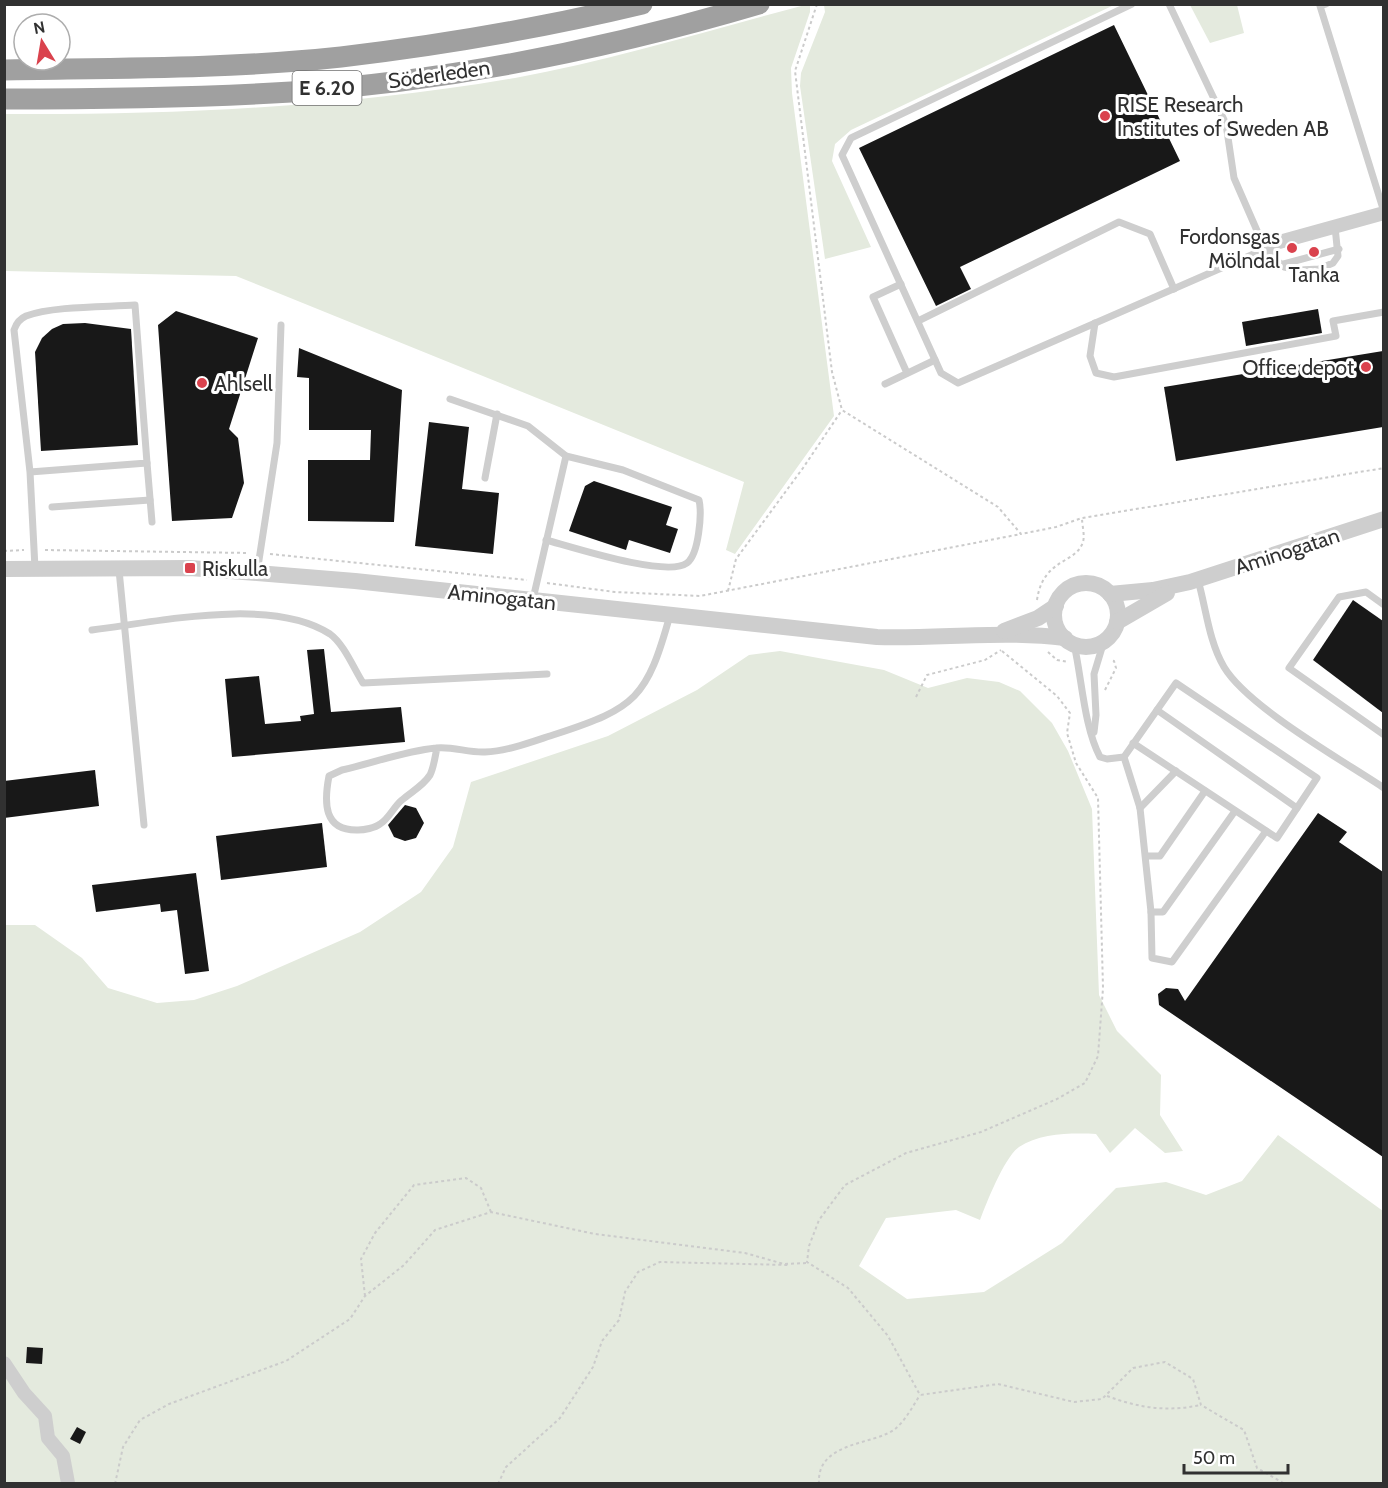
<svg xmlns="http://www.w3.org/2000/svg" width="1388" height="1488" font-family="Cabin,sans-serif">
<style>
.green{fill:#e4eade}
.building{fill:#181818}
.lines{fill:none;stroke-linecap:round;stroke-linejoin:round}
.path{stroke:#cbcbcb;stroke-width:2;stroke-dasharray:3 3;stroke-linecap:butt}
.service{stroke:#cecece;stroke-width:7}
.minor{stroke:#cecece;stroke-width:14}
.tertiary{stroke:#cecece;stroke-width:16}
.trunk{stroke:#a0a0a0;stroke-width:21}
.poi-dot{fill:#da424d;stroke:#fff;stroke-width:2}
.labels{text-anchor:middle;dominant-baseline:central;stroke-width:6;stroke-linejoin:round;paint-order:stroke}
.shield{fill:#fff;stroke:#6f6f6f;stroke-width:1.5}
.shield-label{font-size:20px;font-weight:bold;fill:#313131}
.street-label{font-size:21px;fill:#313131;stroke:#fff}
.poi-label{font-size:21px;fill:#313131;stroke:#fff;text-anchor:start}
</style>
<rect width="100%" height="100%" fill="#fff"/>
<g class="green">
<path d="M805,5h5v7l-19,56 1,25 42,323 -99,138 -9,-4 18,-68 -508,-206 -231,-5v-157c170,1 342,-7 510,-36 98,-18 195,-48 290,-73z"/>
<polygon points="824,5 824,4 1114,5 851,130 835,144 832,161 871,247 825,259 800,86 801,73 825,12"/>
<polygon points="1190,5 1237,5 1244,33 1210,43"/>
<path d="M780,651l104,19 44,18 39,-10 32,4 21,9 32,32 16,28 24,58 7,186 18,36 44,44 -1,40 23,36 -18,2 -30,-25 -25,25 -14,-19c-24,-1 -56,-1 -77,13 -15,11 -32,55 -39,73l-24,-10 -70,8 -27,48 48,33 77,-7 78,-49 54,-55 50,-6 40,13 36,-14 36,-46 105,76v272h-1378l-1,-558h31l47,33 26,30 49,15 37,-3 43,-14 123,-54 61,-40 32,-45 18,-65 137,-46 89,-46 52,-35z"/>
</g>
<g class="building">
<polygon points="1114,25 1180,161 960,267 971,289 936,306 859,148"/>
<polygon points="1318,309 1322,333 1246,346 1242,322"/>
<polygon points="176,311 258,338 229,429 238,438 244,483 232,518 172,521 158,325"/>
<polygon points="85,323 131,329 138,445 41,451 35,352 42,338 52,329 63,324"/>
<polygon points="299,348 402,390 394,522 308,521 308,460 370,460 371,430 309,430 309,378 297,377"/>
<polygon points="1383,351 1383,427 1176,461 1164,387"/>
<polygon points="429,422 469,427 462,489 499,493 493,554 415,546"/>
<polygon points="594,481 672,507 666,525 678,529 670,553 629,540 626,550 569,531 585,486"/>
<polygon points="1353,600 1383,621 1383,713 1313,660"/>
<polygon points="324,649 331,712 401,707 405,742 232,757 225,679 259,676 265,724 301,721 300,716 314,714 307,650"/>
<polygon points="95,770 99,806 4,818 4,781"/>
<polygon points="405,805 416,808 424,823 416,838 405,841 394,837 388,825"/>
<polygon points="1318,813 1347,832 1339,842 1383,872 1383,1157 1159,1005 1158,994 1166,988 1178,989 1185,1001"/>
<polygon points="322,823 327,867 221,880 216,836"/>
<polygon points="196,873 209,971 185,974 177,910 161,912 160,904 96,912 92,885"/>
<polygon points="27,1347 43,1348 42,1364 26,1363"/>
<polygon points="77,1427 86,1432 80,1444 70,1439"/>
</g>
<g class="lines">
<g class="path">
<polyline points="817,4 795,71 832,372 842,410 998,507 1021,534 1056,527 1082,518 1384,468"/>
<polyline points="45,550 249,553"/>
<polyline points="4,551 24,550"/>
<polyline points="270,554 527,580"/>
<polyline points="547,583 615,592 700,596 1021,534"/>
<polyline points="728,591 736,559 803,468 842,410"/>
<path d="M1037,600c6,-42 39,-36 46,-58 2,-7 -1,-17 -1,-24"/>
<polyline points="1002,651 1057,696 1070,713 1067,733 1076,763 1098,798 1103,988 1098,1056 1085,1083 1057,1099 981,1132 906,1153 845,1185 819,1220 809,1246 807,1262 848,1288 888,1336 920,1395 998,1384 1074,1402 1102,1399 1133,1368 1165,1362 1193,1379 1201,1405 1244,1430 1257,1468 1285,1484"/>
<polyline points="1048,652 1057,660 1068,662"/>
<polyline points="1105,690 1116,668 1114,661 1110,660"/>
<polyline points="916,697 927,675 985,660 1001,650"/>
<polyline points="365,1296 361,1259 375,1233 414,1185 466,1178 481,1188 491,1212"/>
<path d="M1107,1396c32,12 60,16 94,9"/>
<polyline points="115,1484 123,1447 140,1420 169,1404 286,1361 350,1319 365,1296 404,1265 435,1230 491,1212 595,1234 745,1253 784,1264 806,1263"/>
<polyline points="498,1484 506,1467 560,1418 593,1367 602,1341 619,1320 625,1292 638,1272 660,1262 788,1265"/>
<path d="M819,1484c-3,-43 56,-39 76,-55 10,-8 18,-23 25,-34"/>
</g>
<g class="service">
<polyline points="1132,4 851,138 842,155 941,373 958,383 1265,249"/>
<polyline points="1169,4 1226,124 1234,178 1265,249 1284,267 1300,270 1319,269 1333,263 1338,256 1335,227"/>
<polyline points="1326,4 1320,6 1384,212"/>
<polyline points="1280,265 1339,249"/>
<polyline points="901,284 873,297 907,373"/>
<polyline points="918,321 1119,222 1150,234 1174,289"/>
<polyline points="1095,323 1090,356 1096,373 1114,377 1336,336 1333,321 1384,312"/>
<polyline points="885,384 935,360"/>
<path d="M450,399l78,27 38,30 57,14 76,30c3,13 0,54 -12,63 -20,15 -115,-16 -141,-23"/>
<polyline points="147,463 152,522"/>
<path d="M30,472l117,-9 -12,-158c-29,2 -83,1 -109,11 -7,3 -10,8 -12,14l16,142 5,96"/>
<polyline points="485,478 497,414"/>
<polyline points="52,507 150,500"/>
<polyline points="119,570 144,825"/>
<polyline points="257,573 277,443 281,325"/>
<path d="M1198,580c8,28 11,62 26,87 24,40 118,93 160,121"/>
<polyline points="533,599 566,456"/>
<polyline points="1384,605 1366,592 1339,597 1289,668 1384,735"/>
<path d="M92,630c65,-8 180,-34 238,4 14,10 24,35 33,49l184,-9"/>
<path d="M1074,644c8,35 10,83 26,113l7,2 17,-2 52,-74 141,95 -40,60 -144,-95"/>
<polyline points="1157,710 1297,808"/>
<polyline points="1094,732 1096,715 1094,674 1104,641"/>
<path d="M437,748c-2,8 -3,19 -7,27 -7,11 -19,17 -28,25 -8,6 -13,19 -22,24 -5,4 -16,6 -22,6 -35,1 -34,-28 -29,-54l13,-6c31,-7 63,-19 94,-22 16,-2 33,5 49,4 24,-1 49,-11 71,-18 80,-26 91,-36 114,-119"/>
<polyline points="1124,757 1140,808 1151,912 1152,958 1172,962 1266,831"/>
<polyline points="1140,808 1176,771"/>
<polyline points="1146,856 1160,856 1205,791"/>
<polyline points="1151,912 1163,912 1235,811"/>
</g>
<g class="minor">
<polyline points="1265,249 1272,244 1384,213"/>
<polyline points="4,1363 24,1393 45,1416 48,1438 63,1456 68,1483"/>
</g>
<g class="tertiary">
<path d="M4,569l186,-1 67,5 98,8 522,56c62,2 125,-7 188,1"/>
<circle cx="1086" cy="615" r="32"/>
<polyline points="1110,594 1153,590 1190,582 1384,519"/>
<polyline points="1117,622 1167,593"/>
<polyline points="1004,631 1038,618 1056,606"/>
</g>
<g class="trunk">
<path d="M4,70c113,-2 226,-1 337,-13 102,-12 201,-29 301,-53"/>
<path d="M4,99c96,0 191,-1 287,-7 158,-11 316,-43 468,-88"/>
</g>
</g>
<g class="poi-dot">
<circle cx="1105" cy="116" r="6"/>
<circle cx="1292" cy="248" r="6"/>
<circle cx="1314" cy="252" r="6"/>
<circle cx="1366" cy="367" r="6"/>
<circle cx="202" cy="383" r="6"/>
<rect x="184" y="562" width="12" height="12" rx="3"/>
</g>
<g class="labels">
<rect class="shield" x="292.5" y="71" width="69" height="34" rx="4.5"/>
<g class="shield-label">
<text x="327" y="88">E 6.20</text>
</g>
<g class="street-label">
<text transform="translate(439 74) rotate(-8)">Söderleden</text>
<text transform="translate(1287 551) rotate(-18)">Aminogatan</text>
<text transform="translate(502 597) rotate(6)">Aminogatan</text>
</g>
<g class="poi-label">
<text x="1117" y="104">RISE Research<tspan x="1117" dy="24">Institutes of Sweden AB</tspan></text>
<text x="1280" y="236" text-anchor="end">Fordonsgas<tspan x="1280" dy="24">Mölndal</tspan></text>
<text x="1314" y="274" text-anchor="middle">Tanka</text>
<text x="1354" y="367" text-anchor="end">Office depot</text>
<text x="214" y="383">Ahlsell</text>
<text x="202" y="568">Riskulla</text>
</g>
</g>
<rect width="1388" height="1488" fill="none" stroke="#313131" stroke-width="12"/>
<g transform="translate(42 42) rotate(349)"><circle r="28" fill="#ffffff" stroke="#adadad" stroke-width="1.5"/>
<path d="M0-4.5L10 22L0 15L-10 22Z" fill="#da424d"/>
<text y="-9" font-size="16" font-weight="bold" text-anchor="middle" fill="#313131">N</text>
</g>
<path d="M1184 1464v9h104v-9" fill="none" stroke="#313131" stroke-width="3"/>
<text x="1193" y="1464" font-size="18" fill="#313131" stroke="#ffffff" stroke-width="4.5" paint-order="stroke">50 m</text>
</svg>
